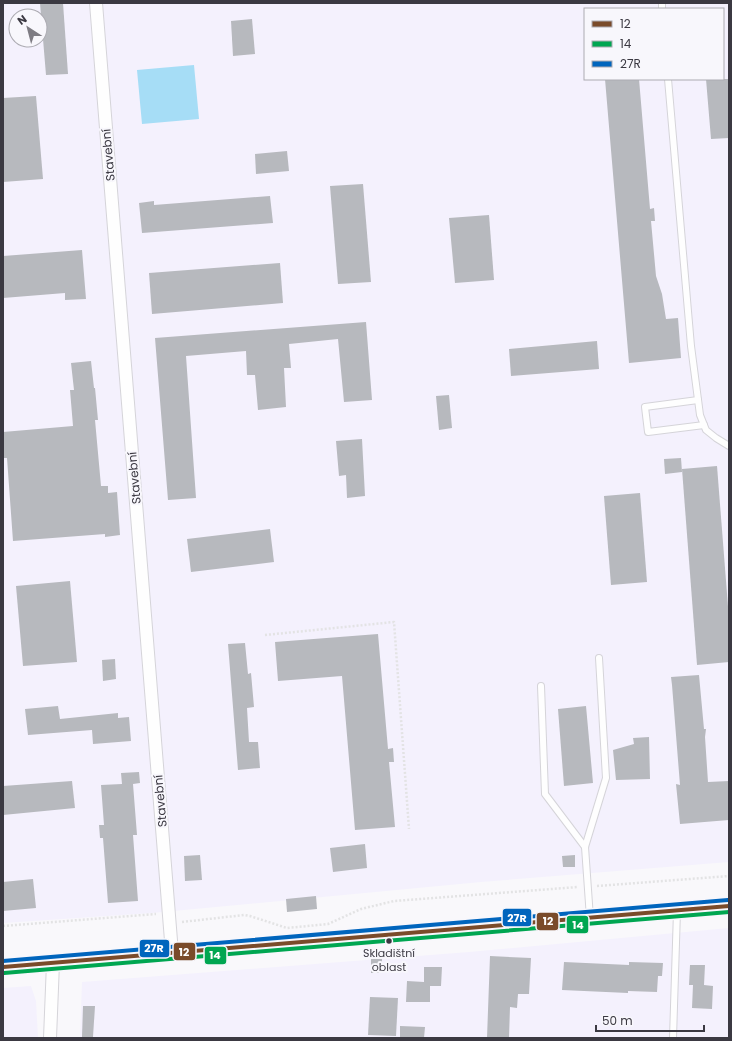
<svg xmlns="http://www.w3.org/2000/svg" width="732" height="1041" font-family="Poppins,sans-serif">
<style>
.built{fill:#f4f1fd;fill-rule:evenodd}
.water{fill:#a6ddf6}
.building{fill:#b7b9be}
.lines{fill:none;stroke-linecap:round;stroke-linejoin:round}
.lane-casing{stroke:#d5d4d9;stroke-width:8}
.street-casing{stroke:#d5d4d9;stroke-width:14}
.path{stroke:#e3e3e4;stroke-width:2.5;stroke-dasharray:2 2;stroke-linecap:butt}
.lane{stroke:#fefefe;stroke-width:6}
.street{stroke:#fefefe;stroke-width:12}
.bus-1-casing{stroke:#f8f7fc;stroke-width:7}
.bus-2-casing{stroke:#f8f7fc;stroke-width:7}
.bus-3-casing{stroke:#f8f7fc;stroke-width:7}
.bus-1{stroke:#7a4b2a;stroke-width:4}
.bus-2{stroke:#00a651;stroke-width:4}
.bus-3{stroke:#0065bd;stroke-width:4}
.bus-dot{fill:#3b3942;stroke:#f8f7fc;stroke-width:1.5}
.labels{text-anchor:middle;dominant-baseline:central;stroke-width:4;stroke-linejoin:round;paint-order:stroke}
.bus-label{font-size:11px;fill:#3b3942;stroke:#f8f7fc}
.street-label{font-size:12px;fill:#3b3942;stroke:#f8f7fc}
.line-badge{stroke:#f8f7fc;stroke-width:1.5}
.badge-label{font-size:11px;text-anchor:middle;font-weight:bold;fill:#fff}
</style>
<rect width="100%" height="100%" fill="#f9f8fb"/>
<g class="built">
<path d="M3,3h726v859l-248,20 -329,31 -149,10zM585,9h138v70h-138zM16,16h24v24h-24z"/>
<polygon points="729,928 729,1038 80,1038 82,982 469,952"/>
<polygon points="31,986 36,1001 38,1038 3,1038 3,988"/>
</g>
<polygon class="water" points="194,65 199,119 142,124 137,70"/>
<g class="building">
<polygon points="40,3 63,3 68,74 46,75"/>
<polygon points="252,19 255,54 233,56 231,21"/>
<polygon points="605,79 639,79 650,209 654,208 655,221 651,221 656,276 662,294 666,319 678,318 681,358 629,363"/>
<polygon points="706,79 729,79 729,138 711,139"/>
<polygon points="36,96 43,179 3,182 3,98"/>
<polygon points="287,151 289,171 256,174 255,154"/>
<polygon points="363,184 371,282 338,284 330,186"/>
<polygon points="270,196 273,223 142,233 139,203 154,201 154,205"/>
<polygon points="489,215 494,280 455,283 449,218"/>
<polygon points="82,250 86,299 65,300 65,293 3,298 3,256"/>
<polygon points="280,263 283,303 152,314 149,273"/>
<polygon points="366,322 372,400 344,402 338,339 289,344 291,368 284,368 286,407 258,410 255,375 247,375 246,351 186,356 196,498 168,500 155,338"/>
<polygon points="597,341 599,369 511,376 509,349"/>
<polygon points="91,361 94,388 95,388 98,420 95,420 101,486 108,486 108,493 117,492 120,535 105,537 105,534 13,541 7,458 3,458 3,432 73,426 70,390 74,390 71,363"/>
<polygon points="449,395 452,428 439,430 436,396"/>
<polygon points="362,439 365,496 347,498 346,475 339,476 336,441"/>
<polygon points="681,458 682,472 665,474 664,459"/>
<polygon points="717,466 729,619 729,662 697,665 682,469"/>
<polygon points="640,493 647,582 611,585 604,496"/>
<polygon points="270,529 274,562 191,572 187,539"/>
<polygon points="70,581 77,662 23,666 16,586"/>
<polygon points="378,634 388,749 393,748 394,762 389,762 395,827 355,830 342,676 278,681 275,642"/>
<polygon points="245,643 248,674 251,673 254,707 247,708 249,742 258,742 260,768 238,770 228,644"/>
<polygon points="115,659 116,679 103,681 102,660"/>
<polygon points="699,675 704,729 706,729 705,737 708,782 729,781 729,820 680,824 676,784 680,785 672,685 671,677"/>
<polygon points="58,706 60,719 118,713 118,718 129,717 131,741 93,744 92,730 28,735 25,709"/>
<polygon points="586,706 593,783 564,786 558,709"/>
<polygon points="649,737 650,779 616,780 613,750 634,744 633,738"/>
<polygon points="139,772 140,783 133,784 137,835 133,835 138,901 108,903 103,838 100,838 99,825 104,825 101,785 122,784 121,773"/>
<polygon points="72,781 75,808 3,815 3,786"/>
<polygon points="365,844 367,868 333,872 330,848"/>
<polygon points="200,855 202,880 185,881 184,856"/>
<polygon points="575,855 575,867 563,867 562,856"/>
<polygon points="33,879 36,908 3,911 3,882"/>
<polygon points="316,896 317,909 287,912 286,899"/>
<polygon points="490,956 531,958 529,994 518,994 517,1008 510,1007 509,1038 487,1038"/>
<rect x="371" y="959" width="11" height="14"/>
<polygon points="564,962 629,965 629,962 663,963 662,976 658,976 657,992 628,991 628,993 562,990"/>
<polygon points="690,965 705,965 704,985 713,986 712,1009 692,1008 693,985 689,985"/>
<polygon points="424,967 442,967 441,986 430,986 430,1002 406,1002 407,981 424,982"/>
<polygon points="370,997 398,998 396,1036 368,1035"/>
<polygon points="83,1006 95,1006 93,1037 82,1037"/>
<polygon points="400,1026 425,1027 424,1038 400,1038"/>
</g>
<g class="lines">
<defs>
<g id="lane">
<polyline points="662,3 662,9"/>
<polyline points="668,79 691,346 700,415 706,430 716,438 729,446"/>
<polyline points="698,400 645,407 648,432 704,425"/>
<polyline points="541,686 545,794 585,847"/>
<polyline points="590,918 585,847 606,778 599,658"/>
<polyline points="673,1038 677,911"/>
</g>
<g id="street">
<polyline points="96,3 172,953"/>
<polyline points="3,967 729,906"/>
<polyline points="50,1038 53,963"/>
</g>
</defs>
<use href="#lane" class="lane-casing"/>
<use href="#street" class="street-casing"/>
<g class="path">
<polyline points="265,635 394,622 409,829"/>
<polyline points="597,886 729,876"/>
<polyline points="182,922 244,915 250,916 287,928 328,924 361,909 394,901 578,887"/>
<polyline points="3,926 156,914"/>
</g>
<use href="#lane" class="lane"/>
<use href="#street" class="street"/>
<defs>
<polyline id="bus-1" points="3,967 729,906"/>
<polyline id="bus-2" points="4,973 729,912"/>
<polyline id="bus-3" points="3,961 728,900"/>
</defs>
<use href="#bus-1" class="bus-1-casing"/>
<use href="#bus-2" class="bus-2-casing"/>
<use href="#bus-3" class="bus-3-casing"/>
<use href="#bus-1" class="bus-1"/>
<use href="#bus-2" class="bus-2"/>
<use href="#bus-3" class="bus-3"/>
</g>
<circle class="bus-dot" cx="389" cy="941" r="3.5"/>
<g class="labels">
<g class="bus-label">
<text x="389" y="953">Skladištní<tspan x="389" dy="14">oblast</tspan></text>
</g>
<g class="street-label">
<text transform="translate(108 155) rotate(-95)">Stavební</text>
<text transform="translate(134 478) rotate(-95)">Stavební</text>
<text transform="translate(160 801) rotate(-95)">Stavební</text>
</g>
</g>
<g class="line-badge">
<rect x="502" y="908" width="30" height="19" rx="4" fill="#0065bd"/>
<rect x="536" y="912" width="23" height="19" rx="4" fill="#7a4b2a"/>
<rect x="566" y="915" width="23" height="19" rx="4" fill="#00a651"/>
<rect x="139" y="939" width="31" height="19" rx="4" fill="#0065bd"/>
<rect x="173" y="942" width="23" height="19" rx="4" fill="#7a4b2a"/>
<rect x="204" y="946" width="23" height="19" rx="4" fill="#00a651"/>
</g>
<g class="badge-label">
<text x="517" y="922">27R</text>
<text x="548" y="925">12</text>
<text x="578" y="929">14</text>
<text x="154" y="952">27R</text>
<text x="184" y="956">12</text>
<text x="215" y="959">14</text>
</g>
<rect width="732" height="1041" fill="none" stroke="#3b3942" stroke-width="8"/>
<rect x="584" y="8" width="140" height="72" fill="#f8f7fc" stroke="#acabb2"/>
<rect x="592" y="21" width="20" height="6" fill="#7a4b2a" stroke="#acabb2"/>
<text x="620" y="28" font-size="12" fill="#3b3942">12</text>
<rect x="592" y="41" width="20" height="6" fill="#00a651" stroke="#acabb2"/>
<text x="620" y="48" font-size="12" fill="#3b3942">14</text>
<rect x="592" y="61" width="20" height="6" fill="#0065bd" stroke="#acabb2"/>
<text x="620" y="68" font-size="12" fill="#3b3942">27R</text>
<g transform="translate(28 28) rotate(324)"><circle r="19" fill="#f8f7fc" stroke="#acabb2"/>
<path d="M0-3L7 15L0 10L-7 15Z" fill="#7e7c83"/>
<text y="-6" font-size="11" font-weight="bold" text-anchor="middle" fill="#3b3942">N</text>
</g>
<path d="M596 1025v6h108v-6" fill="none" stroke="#3b3942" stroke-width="2"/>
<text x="602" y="1025" font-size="12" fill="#3b3942" stroke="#f8f7fc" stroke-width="3" paint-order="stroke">50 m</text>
</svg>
